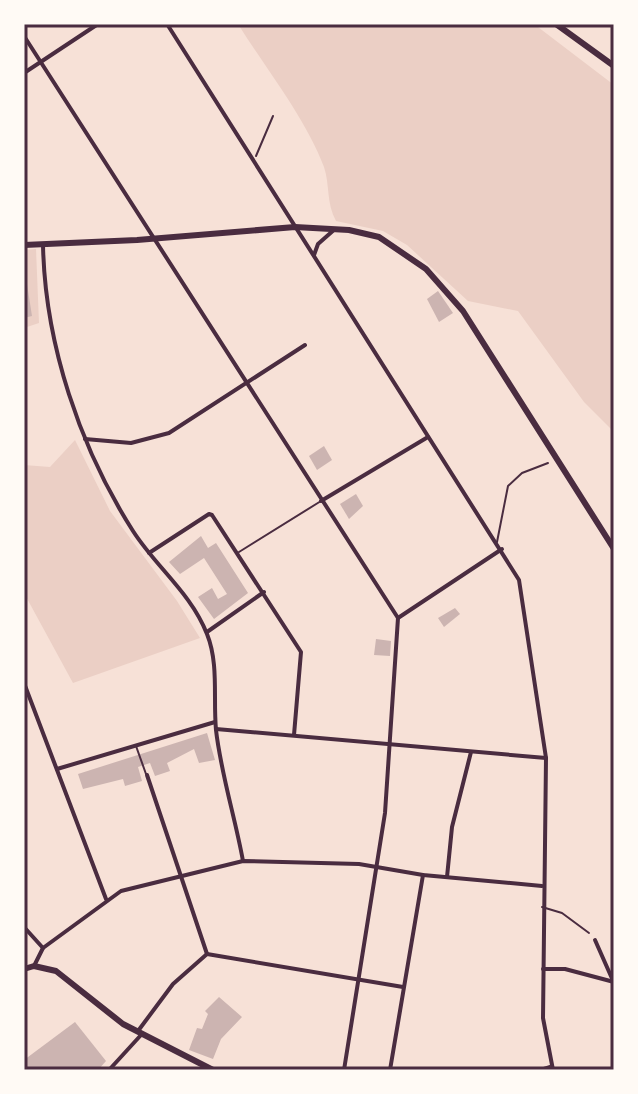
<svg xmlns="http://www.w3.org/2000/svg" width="638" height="1094" font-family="Figtree,sans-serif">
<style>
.green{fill:#ebcfc5}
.building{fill:#ccb4b1}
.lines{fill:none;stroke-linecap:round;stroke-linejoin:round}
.path{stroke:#4a2c40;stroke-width:2}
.service{stroke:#4a2c40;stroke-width:2}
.minor{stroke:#4a2c40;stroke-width:4}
.tertiary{stroke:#4a2c40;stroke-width:6}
.secondary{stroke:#4a2c40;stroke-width:6}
.neatline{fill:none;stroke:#4a2c40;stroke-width:3}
</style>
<rect width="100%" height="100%" fill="#f7e1d7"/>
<g class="green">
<path d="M238,24h296l80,61v347l-30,-30 -66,-91 -50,-10 -61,-56 -24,-14 -47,-10c-10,-18 -6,-36 -12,-54 -19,-50 -58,-98 -86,-143z"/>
<polygon points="36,249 39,323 24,328 24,250"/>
<polygon points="75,440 110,511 177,601 200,638 73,683 24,593 24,465 50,467"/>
</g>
<g class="building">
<polygon points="24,265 32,316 24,318"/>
<polygon points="438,291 453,313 439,322 427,299"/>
<polygon points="324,446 332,460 317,470 309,456"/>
<polygon points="356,494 363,506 349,519 340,504"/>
<polygon points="201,536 208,548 216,543 248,593 214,619 198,597 212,588 218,599 227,594 204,558 180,574 169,562"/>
<polygon points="455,608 460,614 444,627 438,618"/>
<polygon points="376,639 391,641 390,656 374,655"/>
<polygon points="207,733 215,760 199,763 194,749 167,763 170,771 155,776 150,763 138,767 142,781 125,786 123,779 83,789 78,774"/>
<polygon points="219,997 242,1017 221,1039 213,1059 189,1050 197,1028 202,1029 208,1014 205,1011"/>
<polygon points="75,1022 106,1061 98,1070 25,1068 24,1060"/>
</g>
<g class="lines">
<polyline class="path" points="256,156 273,116"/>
<g class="service">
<polyline points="497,542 508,486 522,473 548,463"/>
<polyline points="239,552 321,501"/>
<polyline points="136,746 146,774"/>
<polyline points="542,907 562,913 589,933"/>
<polyline points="537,1070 550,1066"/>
</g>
<g class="minor">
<polyline points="167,24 519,580 546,758 543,1018 553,1070"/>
<polyline points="24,36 398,618 385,813 344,1070"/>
<polyline points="24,73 98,24"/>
<path d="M43,245c2,99 37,203 90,286 23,36 58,62 74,103 12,30 6,64 9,96 5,44 19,87 27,131"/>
<polyline points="314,255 318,244 335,229"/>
<polyline points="85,439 131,443 169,433 305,345"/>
<polyline points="321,501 428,437"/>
<polyline points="149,553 209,514 212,515 301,652 294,735"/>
<polyline points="398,618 502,549"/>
<polyline points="207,632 264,592"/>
<polyline points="24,683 106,899"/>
<polyline points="216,729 546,758"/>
<polyline points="57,769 215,722"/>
<polyline points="147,775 207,954"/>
<polyline points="447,877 452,827 471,752"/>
<polyline points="24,927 43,948"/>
<polyline points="595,940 614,983"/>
<polyline points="34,966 43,948 121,891 243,861 359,864 423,875 542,886"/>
<polyline points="543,969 565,969 614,982"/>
<polyline points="138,1031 173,984 207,954 403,987"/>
<polyline points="109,1070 141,1035"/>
<polyline points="390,1070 423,875"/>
</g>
<g class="tertiary">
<polyline points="24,245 137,240 295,227 349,230 379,237 426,269 463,311 614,549"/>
<polyline points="24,969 34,966 56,971 123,1024 213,1070"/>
</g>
<polyline class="secondary" points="556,24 614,66"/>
</g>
<rect width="638" height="1094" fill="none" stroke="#fffaf5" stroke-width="52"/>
<rect x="26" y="26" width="586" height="1042" class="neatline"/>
</svg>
